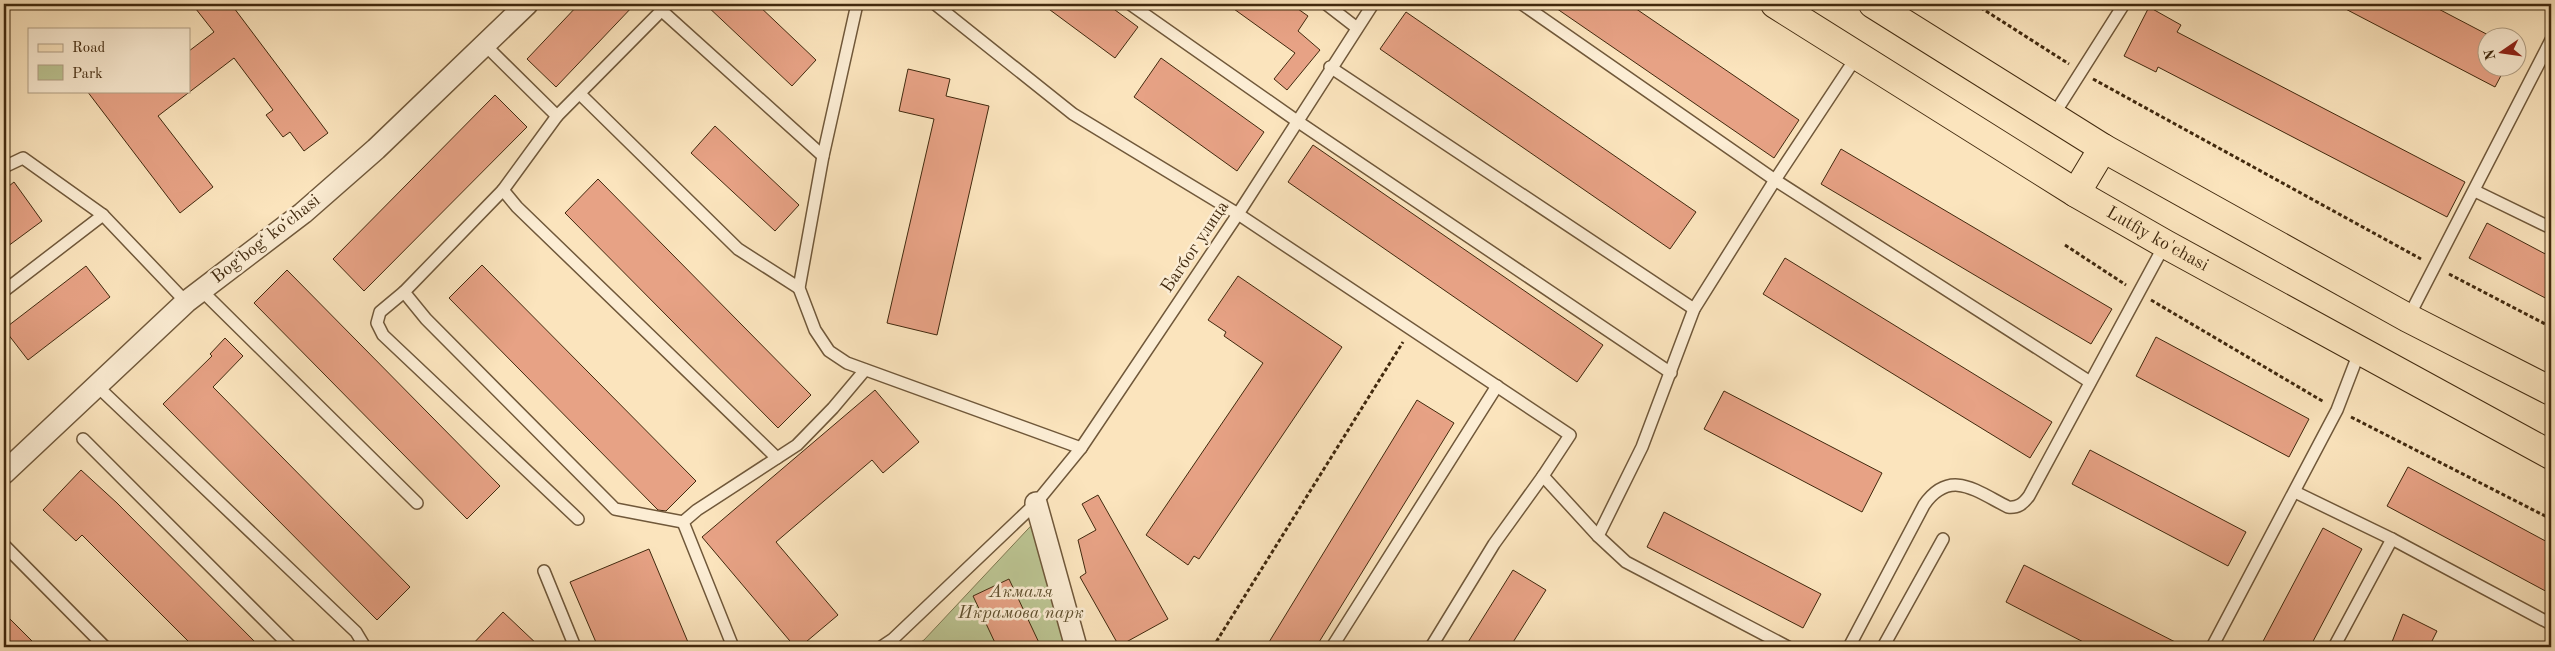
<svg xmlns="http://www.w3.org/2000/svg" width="2555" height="651" font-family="'Old Standard TT',serif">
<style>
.green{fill:#bcc593;stroke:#7e7750}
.building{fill:#e7a285;stroke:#41290e}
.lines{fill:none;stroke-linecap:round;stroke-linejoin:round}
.lane-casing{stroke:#70583a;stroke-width:14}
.street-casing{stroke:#70583a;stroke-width:24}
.primary-casing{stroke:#41290e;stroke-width:30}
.path{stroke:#41290e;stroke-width:3;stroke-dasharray:4 2.5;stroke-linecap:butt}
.lane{stroke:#fcedd4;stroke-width:11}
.street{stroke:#fcedd4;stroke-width:21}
.primary{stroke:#fbe4bd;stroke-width:28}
.labels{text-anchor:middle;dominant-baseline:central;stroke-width:5;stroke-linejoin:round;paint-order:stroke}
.street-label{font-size:18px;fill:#41290e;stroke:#fcedd4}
.park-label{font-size:18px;font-style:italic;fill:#60502f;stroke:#fcedd4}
</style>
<rect width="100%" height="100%" fill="#fbe4bd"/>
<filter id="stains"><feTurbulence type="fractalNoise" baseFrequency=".004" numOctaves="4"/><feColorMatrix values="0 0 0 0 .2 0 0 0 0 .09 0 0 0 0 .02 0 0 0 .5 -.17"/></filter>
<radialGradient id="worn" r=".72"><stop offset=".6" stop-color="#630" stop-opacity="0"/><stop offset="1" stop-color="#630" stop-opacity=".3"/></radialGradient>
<polygon class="green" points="1042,514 1079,647 913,647 924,640"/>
<g class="building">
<polygon points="192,4 231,4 328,133 304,151 290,132 283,137 266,115 273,110 234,58 158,116 213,187 180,213 87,91 189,91 189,51 214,32"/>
<polygon points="579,4 635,4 556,87 527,59"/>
<polygon points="705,4 757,4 816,60 792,86"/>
<polygon points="1042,4 1107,4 1138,27 1115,58"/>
<polygon points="1227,4 1291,4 1308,16 1298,31 1320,50 1287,90 1274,79 1295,53"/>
<polygon points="1550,4 1629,4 1799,120 1774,158"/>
<polygon points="2336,4 2429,4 2494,38 2488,38 2488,68 2505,68 2495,87"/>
<polygon points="2149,7 2181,25 2177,32 2465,182 2447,217 2158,67 2156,72 2124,56"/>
<polygon points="1406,12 1696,212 1670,249 1380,49"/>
<polygon points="1161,58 1264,132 1237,171 1134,97"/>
<polygon points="908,69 950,79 946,96 989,106 937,335 887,323 934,119 899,111"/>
<polygon points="495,95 527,127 364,291 333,259"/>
<polygon points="715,126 799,205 775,231 691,153"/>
<polygon points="1313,145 1603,345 1577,382 1288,182"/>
<polygon points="1841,149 2112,309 2091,344 1821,184"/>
<polygon points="598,179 811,395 778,428 565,213"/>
<polygon points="14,182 42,221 4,249 4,190"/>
<polygon points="2487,223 2551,257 2551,301 2469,258"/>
<polygon points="1785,258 2052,422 2030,458 1763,294"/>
<polygon points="482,265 696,481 666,511 658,510 449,298"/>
<polygon points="86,266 110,297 28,360 4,329"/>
<polygon points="287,270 500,486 467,519 254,303"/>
<polygon points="1238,276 1342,347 1199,559 1194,556 1188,565 1146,535 1263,363 1224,336 1226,332 1208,320"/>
<polygon points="2156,337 2309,419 2289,457 2136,376"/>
<polygon points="225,338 243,356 213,387 410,587 377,620 163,404 212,356 210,354"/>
<polygon points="875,390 919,442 883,473 872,460 776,542 838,615 800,647 795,647 702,537"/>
<polygon points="1724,391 1882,473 1862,512 1704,429"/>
<polygon points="1417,400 1454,423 1316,647 1266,647"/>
<polygon points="2090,450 2246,532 2228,566 2072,484"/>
<polygon points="2408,467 2551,544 2551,594 2387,506"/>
<polygon points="81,470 117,503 260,647 194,647 82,535 76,541 43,510"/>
<polygon points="1098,495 1168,619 1119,646 1080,577 1086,573 1078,540 1096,530 1082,504"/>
<polygon points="1664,512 1821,594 1803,628 1647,547"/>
<polygon points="2323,528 2362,549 2310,647 2260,647"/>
<polygon points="649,549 690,647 598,647 570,582"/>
<polygon points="2024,565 2185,647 2093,647 2006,602"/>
<polygon points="1513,570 1546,590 1510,647 1465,647"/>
<polygon points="1009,579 1041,647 997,647 973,596"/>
<polygon points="503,612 540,647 470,647"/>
<polygon points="4,613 38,647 4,647"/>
<polygon points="2403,614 2437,631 2429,647 2390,647"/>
</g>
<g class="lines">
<defs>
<g id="lane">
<polyline points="857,4 823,156 799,288 815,330 829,351 847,363 1081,448"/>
<polyline points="935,4 1073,114 1238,214 1570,435 1543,476 1598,536 1626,562 1788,647"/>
<polyline points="1130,4 1297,121 1671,373"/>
<polyline points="1326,4 1357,28"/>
<polyline points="1522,4 1775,180 2090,382"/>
<polyline points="661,10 823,156"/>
<polyline points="485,45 557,116 503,190 517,207 777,458"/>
<polyline points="1330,67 1694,309"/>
<polyline points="580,94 738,249 799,288"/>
<polyline points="557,116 668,4"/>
<polyline points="2053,116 2124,4"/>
<polyline points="4,167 23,158 103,215 186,302"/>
<polyline points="503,190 404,292 426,319 615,509 683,522"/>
<polyline points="2475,191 2551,228"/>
<polyline points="201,290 417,503"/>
<polyline points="4,291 103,215"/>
<polyline points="404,292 380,312 377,323 383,335 578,519"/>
<polyline points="2408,318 2551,40"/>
<polyline points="97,386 356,632 365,647"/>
<polyline points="83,439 291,647"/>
<polyline points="2295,492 2392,539 2551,624"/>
<polyline points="1598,536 1642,447 1694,309 1775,180 1857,56"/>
<polyline points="4,545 105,647"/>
<polyline points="544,571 575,647"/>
<polyline points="733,647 683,522 697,510 797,445 833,408 865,370"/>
<polyline points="881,647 893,639 1036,503 1081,448 1238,214 1373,4"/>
<polyline points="1332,647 1497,386"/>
<polyline points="1431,647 1494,544 1543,476"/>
<path d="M1849,647l75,-142c26,-37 52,-14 84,2 10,1 15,-3 21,-11l136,-252"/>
<polyline points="1883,647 1943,539"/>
<polyline points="2212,647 2337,410 2360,350"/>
<polyline points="2334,647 2392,539"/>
</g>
<g id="street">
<polyline points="4,473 186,302 303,213 376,149 527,4"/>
<polyline points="1036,503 1076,647"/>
</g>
<g id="primary">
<path id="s1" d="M1775,4l301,189 89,51 386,211"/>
<polyline points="1873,4 2103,148 2408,318 2551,391"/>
<polyline points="2076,193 2103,148"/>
</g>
</defs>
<use href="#lane" class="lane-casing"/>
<use href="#street" class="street-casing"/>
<use href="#primary" class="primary-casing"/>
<g class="path">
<polyline points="1975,4 2069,64"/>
<polyline points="2093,79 2421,259"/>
<polyline points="2065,245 2126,285"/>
<polyline points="2449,274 2551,327"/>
<polyline points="2151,300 2324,402"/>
<polyline points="2351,417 2551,519"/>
<polyline points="1213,647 1403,342"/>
</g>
<use href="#lane" class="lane"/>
<use href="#street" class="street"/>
<use href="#primary" class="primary"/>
</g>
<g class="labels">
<g class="street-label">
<text transform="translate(266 239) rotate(-38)">Bogʻbogʻ koʻchasi</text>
<text stroke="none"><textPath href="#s1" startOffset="449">Lutfiy ko'chasi</textPath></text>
<text transform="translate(1195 247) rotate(-56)">Багбог улица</text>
</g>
<g class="park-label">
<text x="1021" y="592">Акмаля<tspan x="1021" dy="21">Икрамова парк</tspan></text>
</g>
</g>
<rect width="2555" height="651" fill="none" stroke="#fbe4bd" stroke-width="20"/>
<rect x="5" y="5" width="2545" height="641" fill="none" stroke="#41290e" stroke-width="2.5"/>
<rect x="10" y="10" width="2535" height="631" fill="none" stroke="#41290e"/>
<rect x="28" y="28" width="162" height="65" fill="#fcedd4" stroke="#b19f85"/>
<rect x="38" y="44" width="25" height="8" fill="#fbe4bd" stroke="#b19f85"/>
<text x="72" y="52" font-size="15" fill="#41290e">Road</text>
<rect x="38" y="65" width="25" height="15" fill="#bcc593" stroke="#b19f85"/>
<text x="72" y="78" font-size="15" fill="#41290e">Park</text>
<g transform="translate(2502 52) rotate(257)"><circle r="24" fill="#fcedd4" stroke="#b19f85"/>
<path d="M0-4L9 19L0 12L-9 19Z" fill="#8f2418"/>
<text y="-8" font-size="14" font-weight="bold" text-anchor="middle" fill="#41290e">N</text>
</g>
<rect width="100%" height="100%" filter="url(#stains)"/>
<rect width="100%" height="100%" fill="url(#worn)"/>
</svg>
